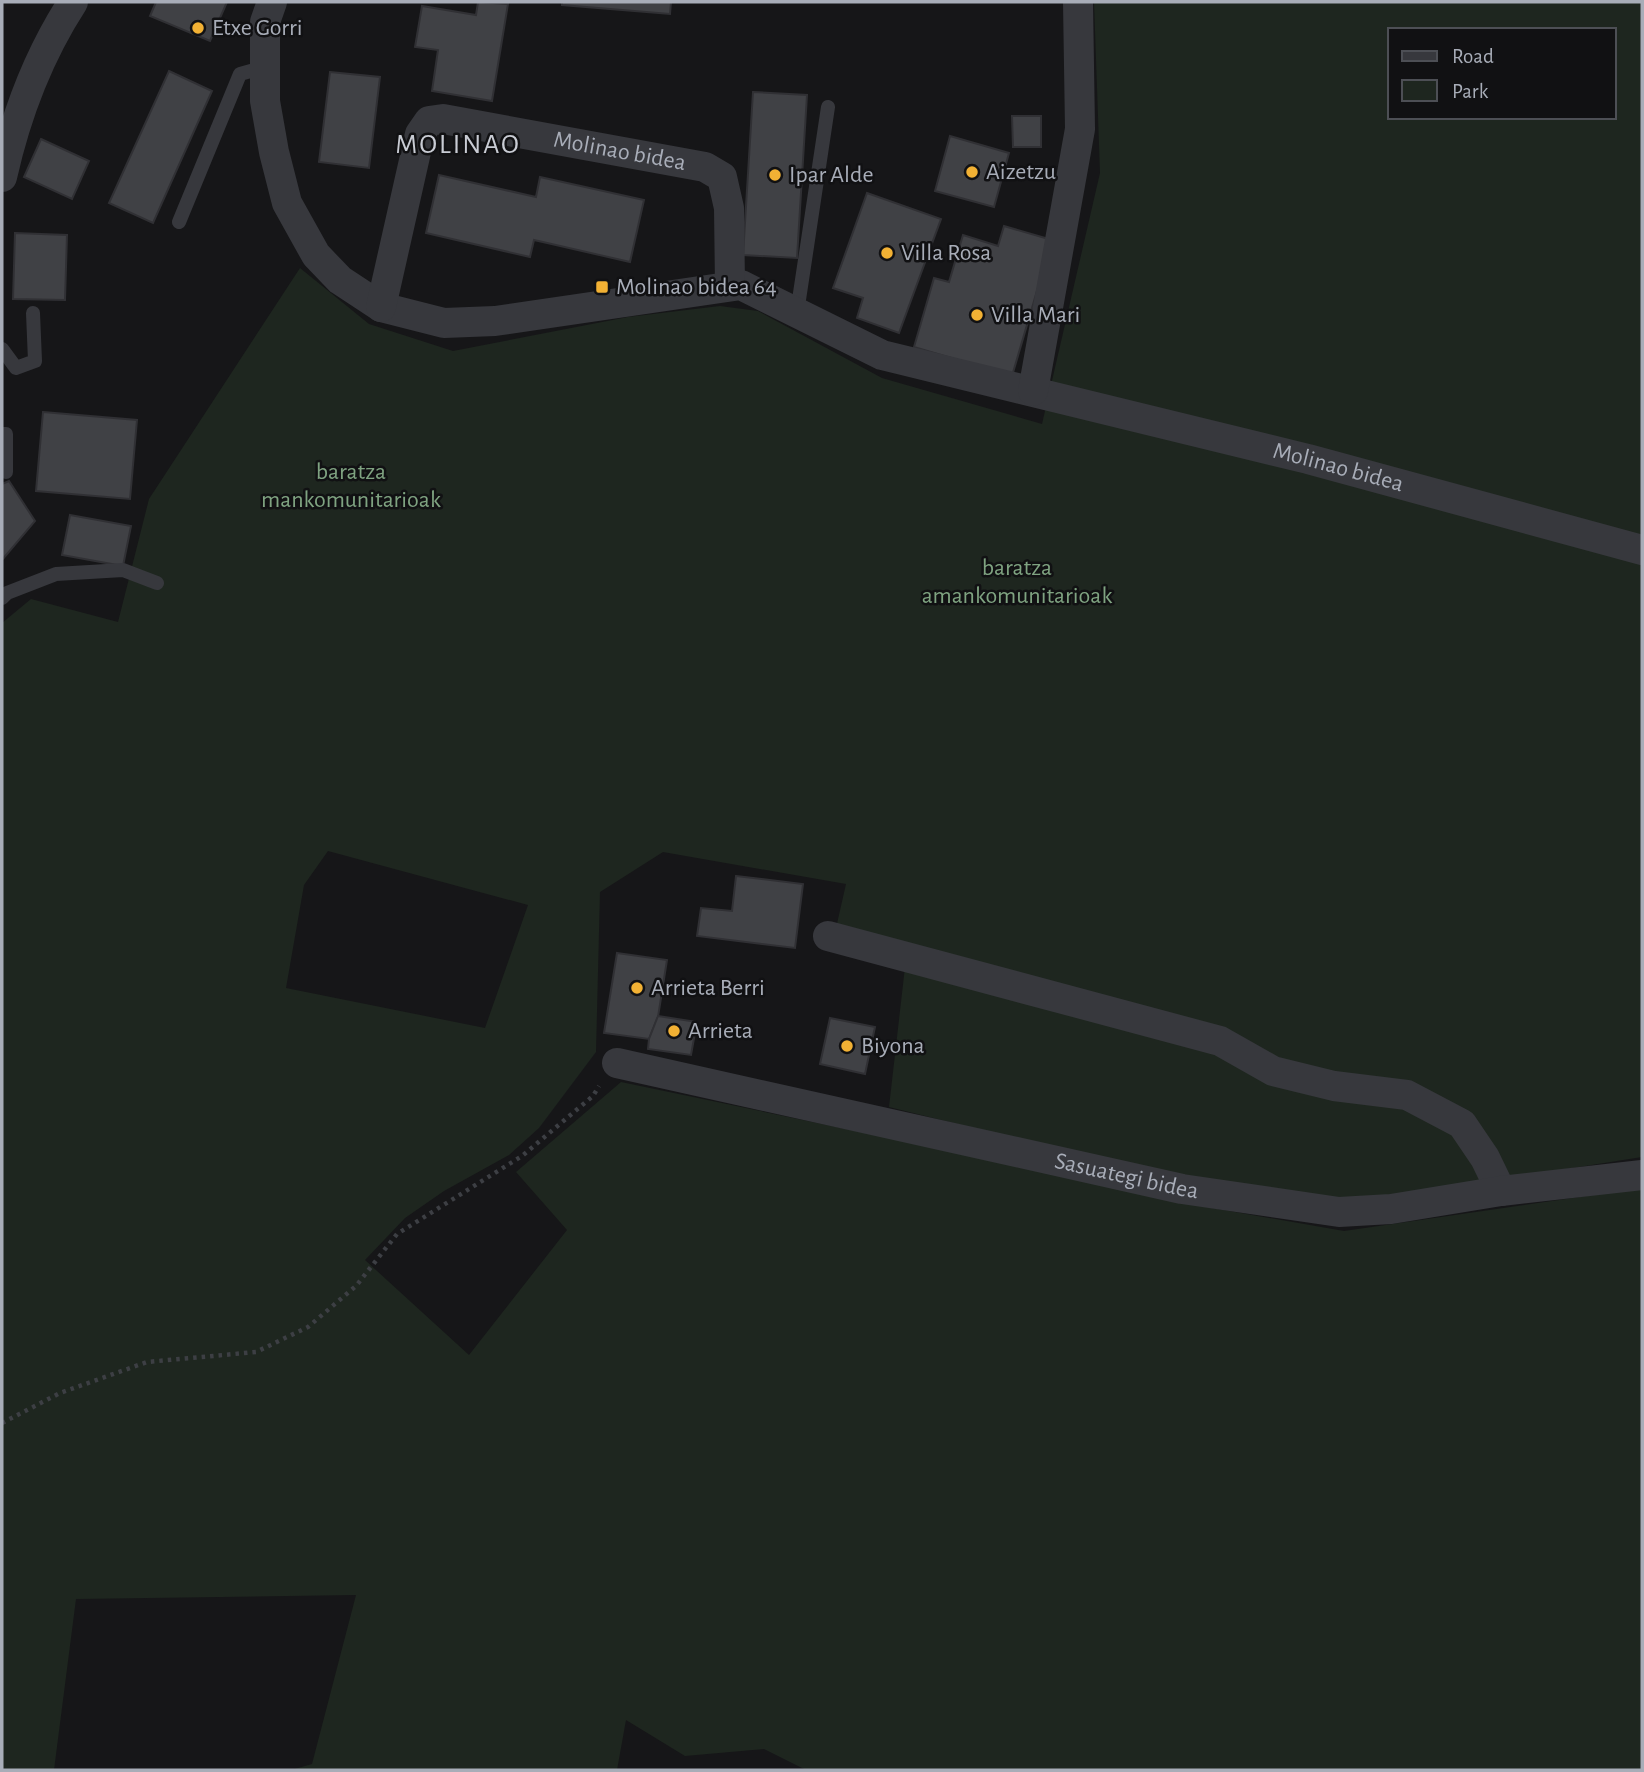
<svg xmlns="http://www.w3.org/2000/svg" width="1644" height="1772" font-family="'Alegreya Sans',sans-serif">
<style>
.green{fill:#1e261f;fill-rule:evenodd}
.building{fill:#404145;stroke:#303034;stroke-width:2}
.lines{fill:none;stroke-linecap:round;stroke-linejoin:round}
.path{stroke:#3d3f44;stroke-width:4.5;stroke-dasharray:3.5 5;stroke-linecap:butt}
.lane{stroke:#37383d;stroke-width:14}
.street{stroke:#37383d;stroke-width:30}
.poi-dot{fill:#f2b134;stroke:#111113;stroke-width:2.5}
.labels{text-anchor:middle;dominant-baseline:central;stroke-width:5;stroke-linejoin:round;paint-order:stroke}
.poi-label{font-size:24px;fill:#a8adb8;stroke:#111113;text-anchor:start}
.street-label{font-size:24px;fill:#a8adb8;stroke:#111113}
.park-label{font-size:24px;fill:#7fa381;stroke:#111113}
.quarter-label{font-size:28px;letter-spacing:2px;fill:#c9ccd4;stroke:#111113}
</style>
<rect width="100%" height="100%" fill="#161618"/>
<path class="green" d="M1094,2h548v1155l-290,46 -221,-36 -242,-60 16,-140 -69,-39 10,-44 -183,-32 -63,40 -4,160 -57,76 -30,27 -65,36 -39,27 -40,42 104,95 98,-125 -51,-58 105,-90 340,71 217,49 166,29 298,-43v582h-836l-42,-21 -79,7 -59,-36 -9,50h-326l21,-6 44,-169 -280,4 -22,171h-52v-1147l29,-24 87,23 31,-123 151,-231 69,56 84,27 175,-34 92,-11 38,5 124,67 160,46 58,-251zM1390,30h224v87h-224zM328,851l200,54 -43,123 -199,-40 18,-103z"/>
<g class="building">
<polygon points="156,2 227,2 210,41 150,16"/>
<polygon points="478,2 508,4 492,101 432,91 438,50 415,47 422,6 476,15"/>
<polygon points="562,2 671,2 670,14 562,5"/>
<polygon points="169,71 212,91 153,223 109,203"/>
<polygon points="330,72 380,77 369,168 319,162"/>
<polygon points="753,92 807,95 797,258 743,255"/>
<polygon points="1012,116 1041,116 1041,147 1013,147"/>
<polygon points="950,136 1009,153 994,207 935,191"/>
<polygon points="41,139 89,161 72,199 24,177"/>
<polygon points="439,175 536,197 540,177 644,200 630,262 534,240 530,257 426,233"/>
<polygon points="867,193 941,219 899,333 857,318 863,298 833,288"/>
<polygon points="1004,226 1052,240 1012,376 914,347 934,278 949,282 963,235 998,246"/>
<polygon points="15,233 67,235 65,300 13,299"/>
<polygon points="43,412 137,420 130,499 36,491"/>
<polygon points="9,481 35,521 2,560 2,484"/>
<polygon points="70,515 131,526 123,566 62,555"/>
<polygon points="736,876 803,884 795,948 697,936 701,908 732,911"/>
<polygon points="617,953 667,960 658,1017 649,1039 604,1033"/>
<polygon points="658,1016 697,1022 691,1055 648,1049 649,1039"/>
<polygon points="830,1018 875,1027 865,1074 820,1064"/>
</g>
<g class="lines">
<polyline class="path" points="2,1423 60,1393 147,1362 256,1352 308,1327 356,1286 397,1234 522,1156 593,1096 599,1086"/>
<g class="lane">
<polyline points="179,222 240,74 265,67"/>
<polyline points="797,313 828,107"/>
<polyline points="2,349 16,368 35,361 33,313"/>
<polyline points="2,434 6,434 6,472"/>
<polyline points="2,598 7,593 56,574 123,570 157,583"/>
</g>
<g class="street">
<path id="s1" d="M272,2l-7,20v79l9,51 13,51 29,52 24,25 41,27 63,16 51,-2 246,-36 141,70 426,104 334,91"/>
<path d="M2,177c14,-63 36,-121 71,-175"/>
<path id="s2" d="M381,307l39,-173 9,-13 14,-2 262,48 17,10 7,31 1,78"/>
<polyline points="1033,391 1080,129 1078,2"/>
<polyline points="828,936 1220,1041 1273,1071 1334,1086 1407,1095 1462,1124 1485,1158 1501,1191"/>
<path id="s3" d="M617,1063l565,126 157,23 52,-3 110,-18 141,-16"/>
</g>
</g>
<g class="poi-dot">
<circle cx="198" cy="28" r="7"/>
<circle cx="972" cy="172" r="7"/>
<circle cx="775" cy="175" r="7"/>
<circle cx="887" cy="253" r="7"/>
<rect x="595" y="280" width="14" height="14" rx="3.5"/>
<circle cx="977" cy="315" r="7"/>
<circle cx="637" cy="988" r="7"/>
<circle cx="674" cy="1031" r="7"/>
<circle cx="847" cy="1046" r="7"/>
</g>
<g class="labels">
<g class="poi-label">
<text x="212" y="28">Etxe Gorri</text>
<text x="986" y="172">Aizetzu</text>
<text x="789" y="175">Ipar Alde</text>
<text x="901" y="253">Villa Rosa</text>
<text x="616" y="287">Molinao bidea 64</text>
<text x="991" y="315">Villa Mari</text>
<text x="651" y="988">Arrieta Berri</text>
<text x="688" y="1031">Arrieta</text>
<text x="861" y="1046">Biyona</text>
</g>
<g class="street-label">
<text stroke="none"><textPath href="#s2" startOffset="387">Molinao bidea</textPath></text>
<text stroke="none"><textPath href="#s1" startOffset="1340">Molinao bidea</textPath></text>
<text stroke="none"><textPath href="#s3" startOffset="522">Sasuategi bidea</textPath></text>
</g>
<g class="park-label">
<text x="351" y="472">baratza<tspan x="351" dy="28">mankomunitarioak</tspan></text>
<text x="1017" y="568">baratza<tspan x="1017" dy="28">amankomunitarioak</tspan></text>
</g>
<g class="quarter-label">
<text x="458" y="145">MOLINAO</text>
</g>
</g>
<rect width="1644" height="1772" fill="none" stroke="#a8adb8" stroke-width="7"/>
<rect x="1388" y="28" width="228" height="91" fill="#111113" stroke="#4d4f55" stroke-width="2"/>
<rect x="1402" y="51" width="35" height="10" fill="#37383d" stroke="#4d4f55" stroke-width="2"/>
<text x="1452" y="63" font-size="21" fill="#a8adb8">Road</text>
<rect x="1402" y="80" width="35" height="21" fill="#1e261f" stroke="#4d4f55" stroke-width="2"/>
<text x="1452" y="98" font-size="21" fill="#a8adb8">Park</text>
</svg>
